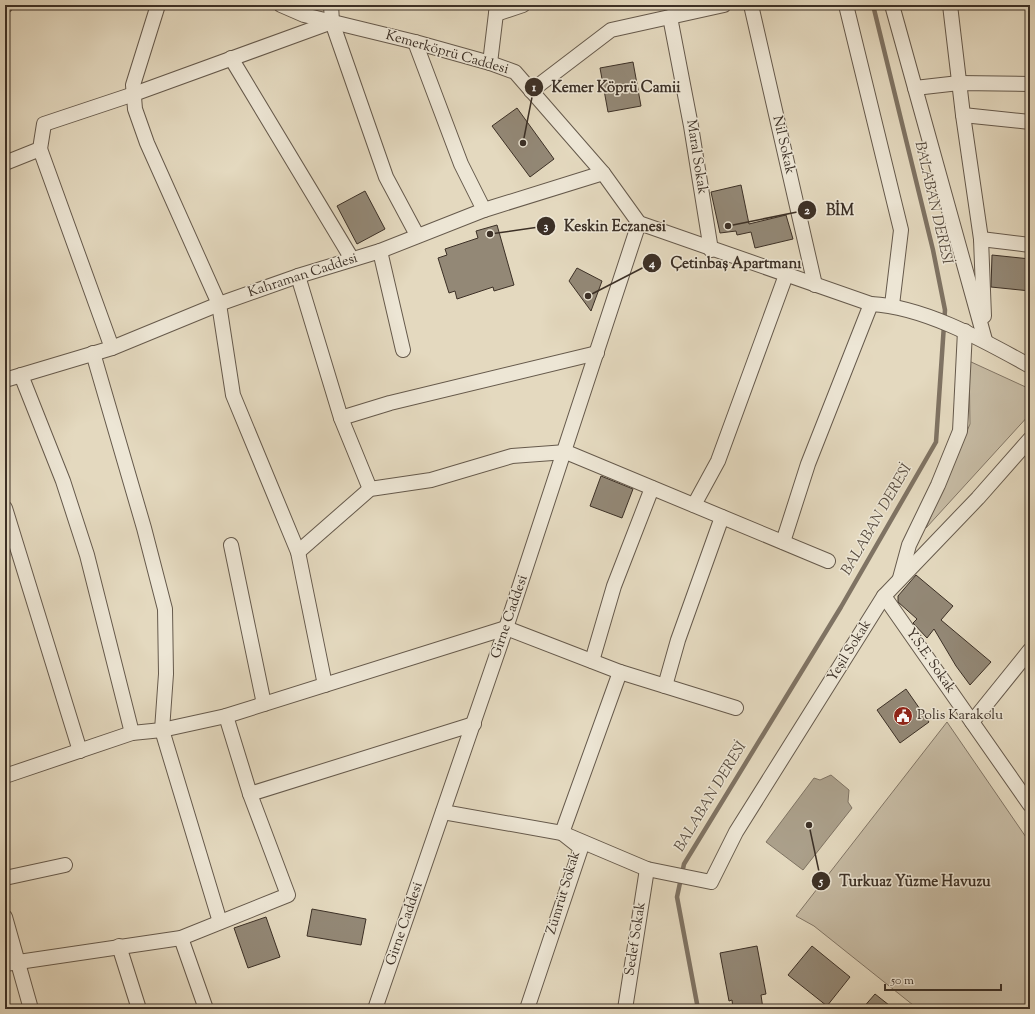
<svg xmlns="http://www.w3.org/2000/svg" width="1035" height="1014" font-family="'Sorts Mill Goudy',serif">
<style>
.green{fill:#c7bca5;stroke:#827666}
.water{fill:#aba08b;stroke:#7f7363}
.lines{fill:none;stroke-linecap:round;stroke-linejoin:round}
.stream{stroke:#7f7363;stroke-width:4.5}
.building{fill:#938876;stroke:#3c3026}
.street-casing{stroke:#665a4c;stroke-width:16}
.street{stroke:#ede6d5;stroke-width:14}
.labels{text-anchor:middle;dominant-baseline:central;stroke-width:3;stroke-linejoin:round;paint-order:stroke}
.street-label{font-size:14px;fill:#3c3026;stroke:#ede6d5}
.poi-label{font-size:14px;fill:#3c3026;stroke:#ede6d5;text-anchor:start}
.water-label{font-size:15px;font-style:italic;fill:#584c3f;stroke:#ede6d5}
.leader{fill:none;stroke:#3c3026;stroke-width:1.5}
.callout-dot{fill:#3c3026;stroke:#ede6d5;stroke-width:1.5}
.mark-label{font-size:12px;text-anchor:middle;font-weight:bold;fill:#fff}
.callout-label{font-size:15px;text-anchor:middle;font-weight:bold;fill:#3c3026;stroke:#ede6d5;stroke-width:3;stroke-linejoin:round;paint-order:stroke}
</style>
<rect width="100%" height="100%" fill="#e4d9bf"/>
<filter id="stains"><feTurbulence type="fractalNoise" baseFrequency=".005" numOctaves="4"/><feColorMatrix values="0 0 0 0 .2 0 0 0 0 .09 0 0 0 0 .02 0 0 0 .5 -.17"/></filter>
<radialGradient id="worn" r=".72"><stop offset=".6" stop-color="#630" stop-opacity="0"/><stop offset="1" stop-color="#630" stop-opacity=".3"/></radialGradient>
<g class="green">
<polygon points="969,361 1030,389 1030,414 926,528 970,424"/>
<polygon points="947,722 1030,843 1030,1009 918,1009 814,926 796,916"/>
</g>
<polygon class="water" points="831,775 849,790 848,802 852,808 803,870 766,842 814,778 820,780"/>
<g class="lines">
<polyline class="stream" points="698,1009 677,897 684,864 841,607 936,442 945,310 933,250 873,5"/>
</g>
<g class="building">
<polygon points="633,62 641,106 608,112 600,68"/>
<polygon points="517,108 554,159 530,177 492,126"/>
<polygon points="741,185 749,224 786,215 793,239 755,248 751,232 737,235 736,231 720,233 711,192"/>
<polygon points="365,191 385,229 357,244 337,206"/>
<polygon points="497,225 514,285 494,291 493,287 457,299 455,291 449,293 438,258 447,255 445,249 478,238 476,231"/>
<polygon points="992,255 1030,259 1030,291 991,287"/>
<polygon points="577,268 602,281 591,311 569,281"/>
<polygon points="601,476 633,489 622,518 590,506"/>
<polygon points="916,575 953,606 941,620 991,662 970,685 956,666 934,629 927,638 913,623 917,619 898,602 898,596"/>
<polygon points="906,689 929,722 900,743 877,710"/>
<polygon points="312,909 366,919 361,945 307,936"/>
<polygon points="266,917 280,957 248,968 234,928"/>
<polygon points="757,946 766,994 761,995 763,1009 733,1009 732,1000 729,1001 720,953"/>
<polygon points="812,946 850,977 827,1006 788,975"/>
<polygon points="875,994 894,1009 862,1009"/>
</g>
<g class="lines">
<defs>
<g id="street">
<polyline points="158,5 133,85 135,109 147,143 219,304 233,395 298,552 325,685"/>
<path d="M281,5l23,10 111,27 75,21 25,9 88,101 36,50 232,81c54,3 112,36 159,62"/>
<polyline points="331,5 332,22 386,177 417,235"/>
<polyline points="751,5 815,285"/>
<polyline points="846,5 901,230 892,305"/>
<polyline points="892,5 985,340"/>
<polyline points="950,5 963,115 981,239 984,316"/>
<polyline points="5,6 6,5"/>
<polyline points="496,14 523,5"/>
<polyline points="670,17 691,126 711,250"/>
<polyline points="415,42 461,164 484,210"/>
<polyline points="231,58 352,259"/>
<polyline points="490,63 497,5"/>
<polyline points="915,88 959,83 1030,84"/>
<polyline points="531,91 611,30 724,5"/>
<polyline points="963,115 1030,122"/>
<polyline points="40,149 112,348"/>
<polyline points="5,163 40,149 44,124 134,94 332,22"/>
<polyline points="981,239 1030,245"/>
<polyline points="380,251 403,350"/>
<polyline points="298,276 341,418 370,489"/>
<polyline points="93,353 144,528 165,609 166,674 162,730 220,922"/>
<polyline points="21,375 63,481 87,555 132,733"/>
<polyline points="5,380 112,348 219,304 298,276 380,251 484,210 603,173"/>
<polyline points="341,418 390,403 597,353"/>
<polyline points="694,505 718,461 786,275"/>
<polyline points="5,508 80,751"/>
<polyline points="783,542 808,464 871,304"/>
<polyline points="231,545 264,704"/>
<polyline points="298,552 370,489 431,480 512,456 566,452 828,561"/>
<polyline points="900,578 909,545 938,485 960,431 965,331"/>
<polyline points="884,596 1030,805"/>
<polyline points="592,661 614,586 652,488"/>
<polyline points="665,686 678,640 722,517"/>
<polyline points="972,722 1030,650"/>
<polyline points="5,776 132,733 162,730 226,716 506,628 620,672 736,708"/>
<polyline points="250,794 474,724"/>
<polyline points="443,812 562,833 647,869 711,882 736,832 884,596 978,498 1030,439"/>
<polyline points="5,878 65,865"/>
<polyline points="5,917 31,1009"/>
<polyline points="181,938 206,1009"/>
<polyline points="119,946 139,1009"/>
<polyline points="5,964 181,938 288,895 250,794 226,716"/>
<polyline points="375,1009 506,628 639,223"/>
<polyline points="527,1009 581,848 562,833 620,672"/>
<polyline points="625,1009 647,869"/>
</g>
</defs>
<use href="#street" class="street-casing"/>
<use href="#street" class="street"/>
</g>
<defs>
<symbol id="civic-disc" viewBox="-11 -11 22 22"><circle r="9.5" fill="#8f2418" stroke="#ede6d5"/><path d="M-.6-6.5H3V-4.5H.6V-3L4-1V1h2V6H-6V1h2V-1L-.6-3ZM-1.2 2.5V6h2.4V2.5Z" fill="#fff"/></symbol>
</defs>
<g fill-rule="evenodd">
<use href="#civic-disc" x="892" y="705" width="22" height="22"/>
</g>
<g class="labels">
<g class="street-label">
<text transform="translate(447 53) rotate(16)">Kemerköprü Caddesi</text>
<text transform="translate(783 145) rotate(77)">Nil Sokak</text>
<text transform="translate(696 157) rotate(81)">Maral Sokak</text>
<text transform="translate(303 276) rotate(-18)">Kahraman Caddesi</text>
<text transform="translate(510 617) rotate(-71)">Girne Caddesi</text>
<text transform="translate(850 651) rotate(-58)">Yeşil Sokak</text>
<text transform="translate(930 661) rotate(55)">Y.S.E. Sokak</text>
<text transform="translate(564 893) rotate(-73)">Zümrüt Sokak</text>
<text transform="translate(405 924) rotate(-71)">Girne Caddesi</text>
<text transform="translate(636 939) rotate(-81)">Sedef Sokak</text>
</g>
<g class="poi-label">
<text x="917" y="716">Polis Karakolu</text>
</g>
<g class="water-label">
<text transform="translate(933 203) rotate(77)">BALABAN DERESİ</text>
<text transform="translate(877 520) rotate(-60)">BALABAN DERESİ</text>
<text transform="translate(711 797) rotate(-59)">BALABAN DERESİ</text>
</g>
</g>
<path class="leader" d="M523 143L534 87M728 226L807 210M490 234L546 226M588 296L652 263M809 825L821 881"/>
<g class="callout-dot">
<circle cx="523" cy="143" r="4"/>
<circle cx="728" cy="226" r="4"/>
<circle cx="490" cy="234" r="4"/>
<circle cx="588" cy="296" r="4"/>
<circle cx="809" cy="825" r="4"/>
<circle cx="534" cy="87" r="10"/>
<circle cx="807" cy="210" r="10"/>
<circle cx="546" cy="226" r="10"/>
<circle cx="652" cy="263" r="10"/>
<circle cx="821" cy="881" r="10"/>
</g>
<g class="mark-label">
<text x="534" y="91">1</text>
<text x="807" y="214">2</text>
<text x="546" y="230">3</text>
<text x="652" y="267">4</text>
<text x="821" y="885">5</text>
</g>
<g class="callout-label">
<text x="616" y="92">Kemer Köprü Camii</text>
<text x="840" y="215">BİM</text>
<text x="615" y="231">Keskin Eczanesi</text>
<text x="736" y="268">Çetinbaş Apartmanı</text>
<text x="915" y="886">Turkuaz Yüzme Havuzu</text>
</g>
<rect width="1035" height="1014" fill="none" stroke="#e4d9bf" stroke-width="20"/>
<rect x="6" y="6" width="1023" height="1002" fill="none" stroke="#3c3026" stroke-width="2"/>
<rect x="10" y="10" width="1015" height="994" fill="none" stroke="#3c3026"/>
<path d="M885 984v6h116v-6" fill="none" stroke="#3c3026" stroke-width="2"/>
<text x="891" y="984" font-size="12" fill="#3c3026" stroke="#ede6d5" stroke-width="3" paint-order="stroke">50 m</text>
<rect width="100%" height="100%" filter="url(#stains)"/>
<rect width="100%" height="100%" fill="url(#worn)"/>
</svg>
